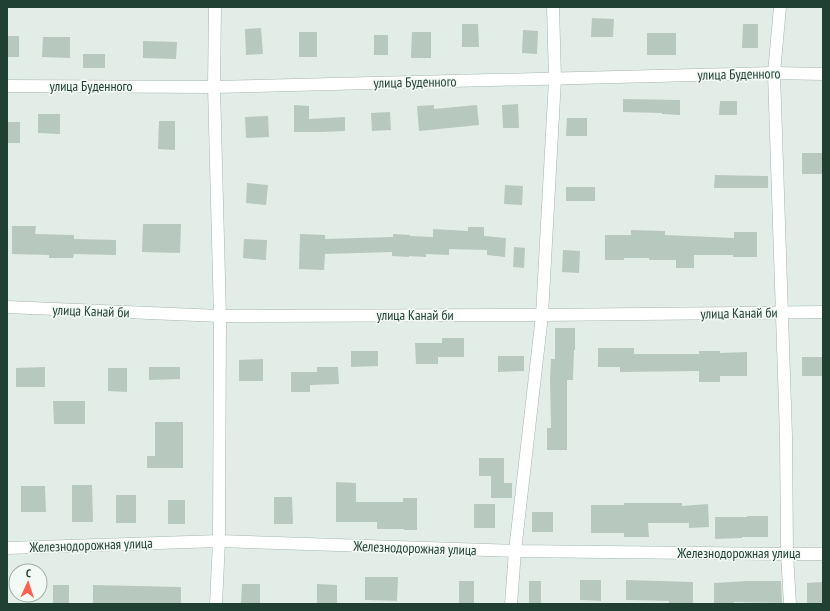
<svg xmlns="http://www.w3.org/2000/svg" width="830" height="611" font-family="'PT Sans Narrow',sans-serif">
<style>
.building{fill:#b7c8bf}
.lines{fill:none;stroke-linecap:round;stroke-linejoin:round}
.minor-casing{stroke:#a4b6ad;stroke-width:13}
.minor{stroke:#fff;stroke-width:12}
.labels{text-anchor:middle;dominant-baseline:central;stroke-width:3.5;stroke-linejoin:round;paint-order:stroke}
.street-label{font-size:14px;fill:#204033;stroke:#f3f9f5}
</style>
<rect width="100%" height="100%" fill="#e2ede7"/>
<g class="building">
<polygon points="592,18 614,19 613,37 591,37"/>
<polygon points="462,24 478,24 479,47 462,47"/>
<polygon points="743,24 758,24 758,48 742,48"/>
<polygon points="261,28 263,54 246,55 245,29"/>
<polygon points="523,30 538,31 537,54 522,53"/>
<rect x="299" y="32" width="18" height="25"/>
<polygon points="412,32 431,32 431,58 411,58"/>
<rect x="647" y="33" width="29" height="22"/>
<rect x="374" y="35" width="14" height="20"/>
<rect x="7" y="36" width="12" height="21"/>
<polygon points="43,37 70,37 70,58 42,57"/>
<polygon points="143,41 177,42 176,59 143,58"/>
<rect x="83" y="54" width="22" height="14"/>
<polygon points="623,99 680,100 680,115 662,114 662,113 623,112"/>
<polygon points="720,101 737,101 737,115 719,115"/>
<polygon points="518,104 519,128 503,128 502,105"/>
<polygon points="294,105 309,106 309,119 345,117 345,131 321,132 294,132"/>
<polygon points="434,105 434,109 477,105 479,125 419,131 417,106"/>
<polygon points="390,112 391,130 372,131 371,113"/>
<polygon points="38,114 60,114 60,134 38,133"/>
<polygon points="268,116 269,137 246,138 245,117"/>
<polygon points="567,118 587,118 587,136 566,136"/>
<polygon points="159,121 175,121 175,150 158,149"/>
<rect x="7" y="122" width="13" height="21"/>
<rect x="802" y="153" width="21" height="21"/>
<polygon points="715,175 768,176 768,188 714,188"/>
<polygon points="247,183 268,185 266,205 246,203"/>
<polygon points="505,185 523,186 522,205 504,204"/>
<rect x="566" y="187" width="29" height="14"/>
<polygon points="143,224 181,224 180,253 142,252"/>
<polygon points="12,226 36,226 35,234 74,235 74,239 116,240 116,255 74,254 73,258 49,258 49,255 12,254"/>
<polygon points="468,227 484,227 484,236 506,238 505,257 487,255 487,250 449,249 449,255 426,254 426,257 409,256 409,257 392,256 392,252 325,254 324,270 299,269 300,234 325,235 325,239 393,237 393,234 410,235 410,236 433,237 433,229 468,231"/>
<polygon points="631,230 665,231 665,235 734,238 734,232 757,232 757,257 733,257 733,255 694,255 694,268 676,268 676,260 649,260 649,258 624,258 624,260 605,260 605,235 631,235"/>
<polygon points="244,239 267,240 266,260 243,258"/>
<polygon points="514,247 525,248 524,268 513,267"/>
<polygon points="563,250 580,251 579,273 562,272"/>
<polygon points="555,328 575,328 575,350 574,350 573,380 567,380 567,450 547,450 547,428 551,428 550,379 551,359 555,359"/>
<polygon points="442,338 464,338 464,357 438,357 438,364 416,364 415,343 442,343"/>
<polygon points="598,348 634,348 634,354 699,354 699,351 720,351 720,353 747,352 747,376 720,376 720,382 699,382 699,371 620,372 620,367 598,367"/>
<polygon points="351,351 378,351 378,366 351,367"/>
<polygon points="498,356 524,356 524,371 498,372"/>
<rect x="802" y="357" width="21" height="19"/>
<polygon points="263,359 263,381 239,381 239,360"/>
<polygon points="45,367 45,387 16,387 16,368"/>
<polygon points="149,367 180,367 180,379 149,380"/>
<polygon points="317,367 338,367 339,384 310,385 310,392 291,392 291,372 317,372"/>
<polygon points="108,368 127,368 127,392 108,391"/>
<polygon points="53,401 85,401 85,424 54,424"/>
<polygon points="155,422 183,422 183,468 147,468 147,456 155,456"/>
<polygon points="479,458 504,458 504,483 512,483 512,498 491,498 491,476 479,476"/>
<polygon points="336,482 356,483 356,502 403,502 403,498 417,498 417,530 404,530 404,529 377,529 377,522 336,522"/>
<polygon points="72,485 92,485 93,522 72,522"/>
<polygon points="21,486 45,486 46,512 21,512"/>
<rect x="116" y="495" width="20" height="28"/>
<polygon points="274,497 292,497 293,524 274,524"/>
<rect x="168" y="500" width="17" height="24"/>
<polygon points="624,503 682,503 682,506 708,504 709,527 689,528 689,523 648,523 649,537 624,537 624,533 591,533 591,505 624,505"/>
<rect x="474" y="504" width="21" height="24"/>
<rect x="532" y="512" width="21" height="20"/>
<polygon points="747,516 768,516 768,537 742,537 742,538 715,539 715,517 747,517"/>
<polygon points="365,577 398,577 397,601 365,600"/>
<polygon points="580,580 601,580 601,601 580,600"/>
<polygon points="626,580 693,582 693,603 669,603 669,601 626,600"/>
<rect x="459" y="581" width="15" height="23"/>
<rect x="529" y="581" width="12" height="23"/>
<polygon points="747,581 781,581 782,603 734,602 734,604 714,604 714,583"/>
<polygon points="823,582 823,604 807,604 807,583"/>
<polygon points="242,584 260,584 260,604 241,604"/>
<polygon points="317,584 337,585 337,604 317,604"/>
<rect x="53" y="585" width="16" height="19"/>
<polygon points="93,585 181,587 181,604 93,604"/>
</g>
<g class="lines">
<defs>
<g id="minor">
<polyline points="215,7 214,87 220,316 219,541 216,604"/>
<polyline points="780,7 774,73 786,436 787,554 790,604"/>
<polyline points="7,86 214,87 774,73 823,74"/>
<polyline points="7,307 220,316 542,315 823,312"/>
<polyline points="7,548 219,541 515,551 787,554 823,554"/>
<polyline points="511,604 515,551 542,315 555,79 553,7"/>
</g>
</defs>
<use href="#minor" class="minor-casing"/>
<use href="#minor" class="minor"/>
</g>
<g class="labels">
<g class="street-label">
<text transform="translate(739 74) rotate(-1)">улица Буденного</text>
<text transform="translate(415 82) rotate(-1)">улица Буденного</text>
<text x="91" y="86">улица Буденного</text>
<text transform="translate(91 311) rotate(2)">улица Канай би</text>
<text transform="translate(739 313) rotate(-1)">улица Канай би</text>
<text x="415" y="315">улица Канай би</text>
<text transform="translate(91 545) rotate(-2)">Железнодорожная улица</text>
<text transform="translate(415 548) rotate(2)">Железнодорожная улица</text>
<text x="739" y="553">Железнодорожная улица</text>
</g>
</g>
<rect width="830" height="611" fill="none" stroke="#204033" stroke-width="16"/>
<g transform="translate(28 583) rotate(3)"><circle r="19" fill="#f3f9f5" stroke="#9fafa7"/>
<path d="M0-3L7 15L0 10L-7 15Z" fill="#fc6251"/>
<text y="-6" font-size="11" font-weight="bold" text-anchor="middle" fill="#204033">С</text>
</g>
</svg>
